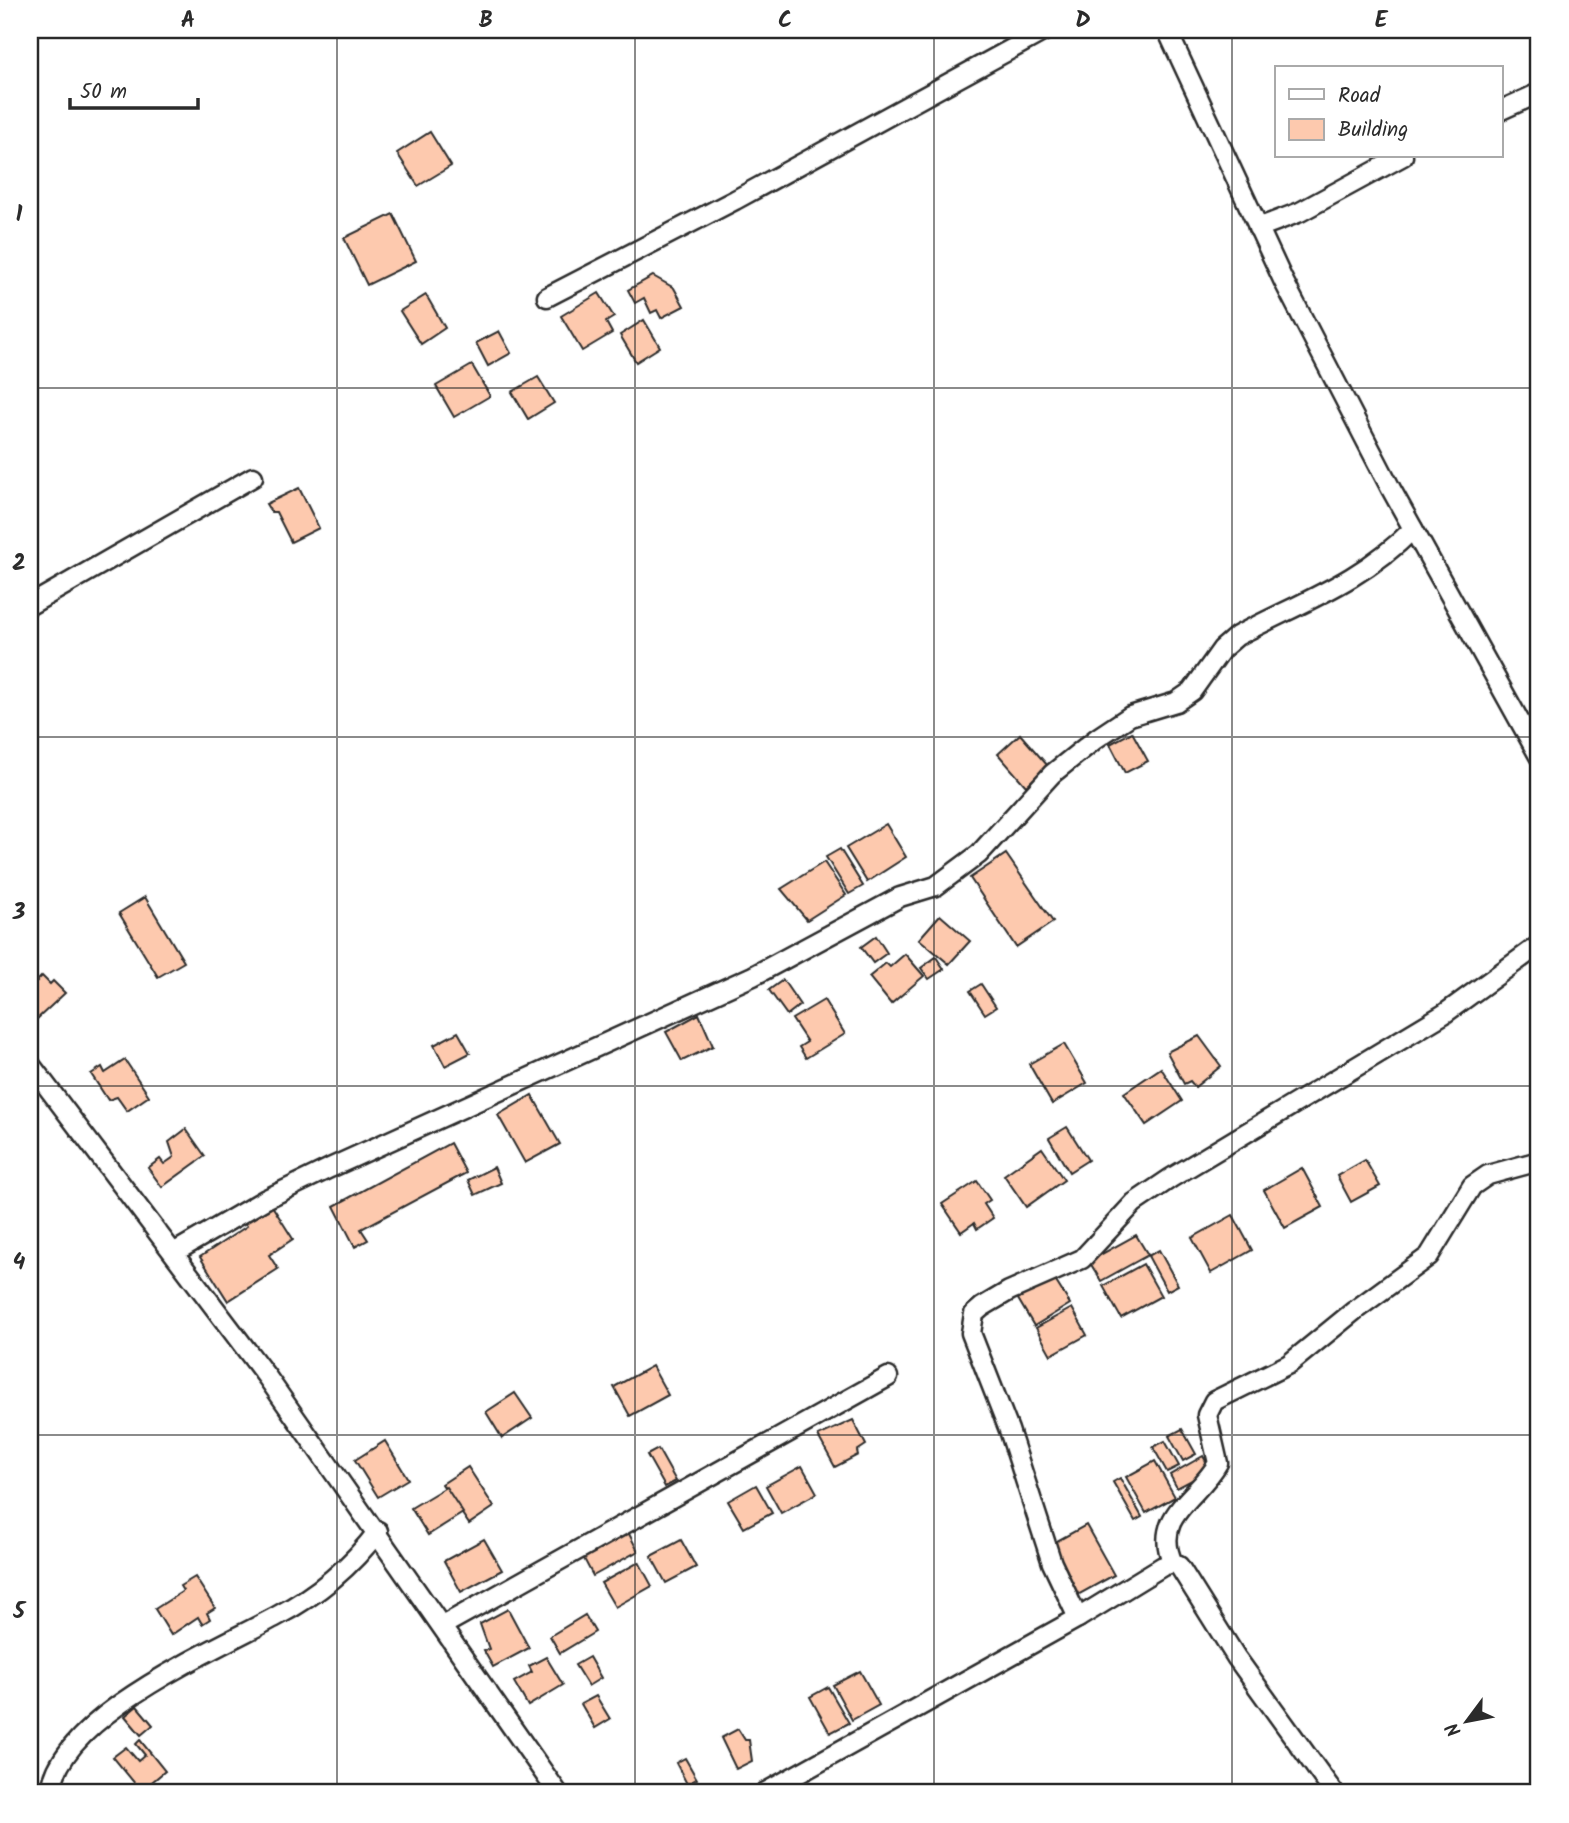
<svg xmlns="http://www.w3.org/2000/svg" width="1569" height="1823" font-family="Kalam,sans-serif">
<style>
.building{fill:#fdc9ae;stroke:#2b2b2b;stroke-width:2}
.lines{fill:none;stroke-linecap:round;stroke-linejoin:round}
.minor-casing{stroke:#2b2b2b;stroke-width:23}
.minor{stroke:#fff;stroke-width:18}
.grid{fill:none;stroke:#2b2b2b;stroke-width:2;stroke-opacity:0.55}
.neatline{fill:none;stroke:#2b2b2b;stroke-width:2.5}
.grid-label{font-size:23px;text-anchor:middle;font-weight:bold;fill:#2b2b2b}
</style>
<rect width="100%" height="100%" fill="#fff"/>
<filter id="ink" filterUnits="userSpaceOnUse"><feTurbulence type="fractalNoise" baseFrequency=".0143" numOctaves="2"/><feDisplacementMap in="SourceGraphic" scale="14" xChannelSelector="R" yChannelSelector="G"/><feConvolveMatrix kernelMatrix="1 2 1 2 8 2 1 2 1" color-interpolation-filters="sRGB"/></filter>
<g filter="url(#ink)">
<g class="building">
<polygon points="430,132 451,166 418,186 397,153"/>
<polygon points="393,214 416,261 367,285 344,238"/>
<polygon points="653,276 674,288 684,306 661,318 657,310 651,313 644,298 635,303 628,290"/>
<polygon points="599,293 614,317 606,322 612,333 582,351 561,316"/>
<polygon points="426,295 445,328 421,344 400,311"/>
<polygon points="644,320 660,347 636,362 620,335"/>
<polygon points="499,331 511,353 488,366 476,343"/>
<polygon points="472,365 490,396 454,417 436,386"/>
<polygon points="538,377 554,403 528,419 512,392"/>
<polygon points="299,488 319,528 291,542 276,512 271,512 266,504"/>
<polygon points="1132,732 1148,761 1125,773 1110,744"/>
<polygon points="1020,734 1048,766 1026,786 998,754"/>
<polygon points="886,824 906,857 867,882 846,848"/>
<polygon points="840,849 863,886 849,894 826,857"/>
<polygon points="1006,854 1053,922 1016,947 970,878"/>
<polygon points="824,862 846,895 807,920 781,889"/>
<polygon points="145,897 184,962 158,977 119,913"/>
<polygon points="940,915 970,941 949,964 919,939"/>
<polygon points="876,936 887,953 873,963 861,947"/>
<polygon points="905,954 924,976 891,1004 869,977 886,963 890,967"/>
<polygon points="936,957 944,969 929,979 921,968"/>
<polygon points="42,976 50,984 53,981 65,993 36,1020 30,1013 30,988"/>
<polygon points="783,980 800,1005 787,1015 769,990"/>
<polygon points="981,984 996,1007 985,1014 970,991"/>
<polygon points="824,1000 845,1034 806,1058 799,1047 807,1042 792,1019"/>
<polygon points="699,1014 713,1046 682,1061 666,1032"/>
<polygon points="458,1032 470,1053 445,1066 434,1045"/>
<polygon points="1199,1036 1221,1066 1195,1087 1190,1081 1184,1084 1167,1052"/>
<polygon points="1064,1044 1087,1083 1052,1104 1029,1064"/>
<polygon points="125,1060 149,1096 127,1111 117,1097 108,1100 91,1074 102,1067 105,1073"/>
<polygon points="1161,1068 1182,1101 1146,1125 1124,1093"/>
<polygon points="532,1095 560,1144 525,1163 498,1115"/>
<polygon points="1067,1127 1088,1160 1069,1172 1049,1138"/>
<polygon points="186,1129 205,1156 162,1187 148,1168 160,1159 164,1164 174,1157 169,1142"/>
<polygon points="450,1143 466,1173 361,1229 368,1240 355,1247 334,1206"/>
<polygon points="1042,1148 1064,1180 1026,1207 1004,1175"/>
<polygon points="1365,1160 1380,1186 1351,1202 1337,1176"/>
<polygon points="494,1167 501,1183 475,1195 468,1180"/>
<polygon points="1302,1168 1323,1207 1285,1228 1264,1190"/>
<polygon points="977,1181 990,1200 984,1204 993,1218 977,1229 974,1223 961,1232 942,1204"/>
<polygon points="269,1201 293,1239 269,1255 278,1269 228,1301 200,1257 247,1226 242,1218"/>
<polygon points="1233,1215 1252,1250 1211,1273 1192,1238"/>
<polygon points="1136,1235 1148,1255 1101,1281 1089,1261"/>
<polygon points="1159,1250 1178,1285 1167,1291 1148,1256"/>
<polygon points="1143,1264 1161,1296 1121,1318 1103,1286"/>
<polygon points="1053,1277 1070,1304 1034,1326 1018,1299"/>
<polygon points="1072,1308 1087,1335 1051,1355 1036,1328"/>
<polygon points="652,1366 668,1395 630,1416 614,1387"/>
<polygon points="515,1393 532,1418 502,1438 486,1412"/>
<polygon points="853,1420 866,1445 857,1451 858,1455 835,1467 818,1436"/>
<polygon points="1182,1429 1196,1454 1183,1461 1169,1436"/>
<polygon points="385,1441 408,1479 378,1497 355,1460"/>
<polygon points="1165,1441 1179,1466 1167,1472 1153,1447"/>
<polygon points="658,1449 676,1481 665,1487 647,1455"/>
<polygon points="1203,1456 1211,1470 1177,1488 1170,1475"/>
<polygon points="1155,1461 1175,1497 1146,1513 1126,1477"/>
<polygon points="802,1466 817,1493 781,1513 766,1486"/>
<polygon points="468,1467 494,1507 469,1524 442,1484"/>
<polygon points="1120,1478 1142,1517 1135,1521 1113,1482"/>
<polygon points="756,1485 772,1513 744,1528 728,1501"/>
<polygon points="446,1487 463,1513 428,1535 411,1508"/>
<polygon points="1086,1525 1114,1575 1076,1596 1048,1546"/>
<polygon points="627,1530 638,1551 593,1576 582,1555"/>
<polygon points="484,1539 502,1570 461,1592 444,1561"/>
<polygon points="681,1540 696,1567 666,1583 651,1556"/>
<polygon points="639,1562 652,1586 615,1607 601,1583"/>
<polygon points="195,1577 215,1608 207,1613 210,1619 202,1624 198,1617 171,1635 155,1609 183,1591 180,1586"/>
<polygon points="508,1609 529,1648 493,1667 484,1651 489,1649 480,1624"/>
<polygon points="585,1615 595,1632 560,1653 550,1636"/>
<polygon points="546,1657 563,1685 528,1706 514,1682 532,1672 529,1666"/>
<polygon points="589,1657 601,1678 588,1686 575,1665"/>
<polygon points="860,1671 879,1705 852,1720 833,1685"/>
<polygon points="828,1687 849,1723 830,1733 810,1697"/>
<polygon points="596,1696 610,1719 595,1728 581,1704"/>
<polygon points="137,1706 153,1725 141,1735 125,1716"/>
<polygon points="738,1729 745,1740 749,1740 752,1761 736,1769 721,1738"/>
<polygon points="140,1740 165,1771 141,1791 113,1757 126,1747 138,1761 145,1755 136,1744"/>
<polygon points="685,1758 697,1779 687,1784 676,1763"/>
</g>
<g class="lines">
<defs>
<g id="minor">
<polyline points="1167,30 1283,280 1391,489 1539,756"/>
<polyline points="1501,110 1539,93"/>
<polyline points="1258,228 1300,212 1403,156"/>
<polyline points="547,297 735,200 1046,30"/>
<polyline points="30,605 253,477"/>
<polyline points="30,1064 267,1377 558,1793"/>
<path d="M175,1252l91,-53 64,-31 423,-192 147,-79 36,-11 43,-32 73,-80 45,-36 33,-22 46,-14 16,-11 30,-42 15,-13c64,-34 124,-54 176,-107"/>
<path d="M1173,1563c-22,-47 25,-64 45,-100l-11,-48 7,-14 75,-37 65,-53 75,-55 43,-70 16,-11 51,-14"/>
<polyline points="442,1626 888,1377"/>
<path d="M51,1793c5,-76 166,-144 226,-177 40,-21 74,-49 101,-85"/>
<polyline points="764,1793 1078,1618"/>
<polyline points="1334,1793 1236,1657 1179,1566 1173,1563 1163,1566 1078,1618 1052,1563 1009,1430 971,1333 974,1314 982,1307 1009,1291 1082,1259 1134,1203 1171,1178 1444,1014 1539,945"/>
</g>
</defs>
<use href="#minor" class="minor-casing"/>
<use href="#minor" class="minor"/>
</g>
</g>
<path class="grid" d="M337,30v1763M635,30v1763M934,30v1763M1232,30v1763M30,388h1509M30,737h1509M30,1086h1509M30,1435h1509"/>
<rect width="1569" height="1823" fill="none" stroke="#fff" stroke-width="77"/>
<rect x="1275" y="66" width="228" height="91" fill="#ffffff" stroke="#aaaaaa" stroke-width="2"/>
<rect x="1289" y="89" width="35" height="10" fill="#ffffff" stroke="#aaaaaa" stroke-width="2"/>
<text x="1338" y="102" font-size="21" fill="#2b2b2b">Road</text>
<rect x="1289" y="119" width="35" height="21" fill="#fdc9ae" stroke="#aaaaaa" stroke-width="2"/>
<text x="1338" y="136" font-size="21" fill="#2b2b2b">Building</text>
<g transform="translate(1467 1721) rotate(238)" stroke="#ffffff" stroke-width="5" paint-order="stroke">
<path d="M0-5L12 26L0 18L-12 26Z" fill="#2b2b2b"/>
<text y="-10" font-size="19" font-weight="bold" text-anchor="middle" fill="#2b2b2b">N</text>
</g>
<path d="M70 98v10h128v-10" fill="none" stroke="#2b2b2b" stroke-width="3.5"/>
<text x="80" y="98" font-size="21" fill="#2b2b2b" stroke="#ffffff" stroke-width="5" paint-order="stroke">50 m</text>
<rect x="38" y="38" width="1492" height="1746" class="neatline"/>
<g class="grid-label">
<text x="188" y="27">A</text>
<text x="486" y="27">B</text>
<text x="785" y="27">C</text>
<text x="1083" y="27">D</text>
<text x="1381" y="27">E</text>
<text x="19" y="221">1</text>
<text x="19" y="570">2</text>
<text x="19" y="919">3</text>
<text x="19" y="1269">4</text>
<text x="19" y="1618">5</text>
</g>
</svg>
